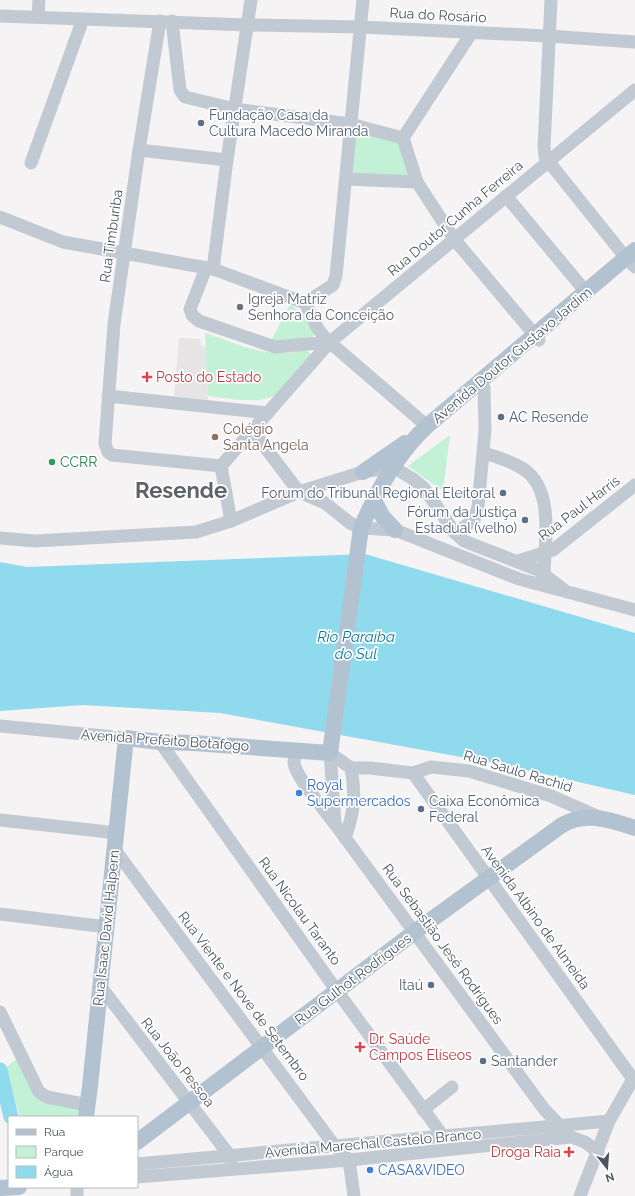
<svg xmlns="http://www.w3.org/2000/svg" width="635" height="1196" font-family="Raleway,sans-serif">
<style>
.education{fill:#e6e4e5}
.green{fill:#c3f1d5}
.water{fill:#90daee}
.lines{fill:none;stroke-linecap:round;stroke-linejoin:round}
.river{stroke:#90daee;stroke-width:15}
.minor{stroke:#c1cad2;stroke-width:13}
.major{stroke:#b3c2d1;stroke-width:16}
.service-dot{fill:#5c6f8a;stroke:#fff;stroke-width:1.5}
.worship-dot{fill:#6b7280;stroke:#fff;stroke-width:1.5}
.health-dot{fill:#e0444e;stroke:#fff;stroke-width:1.5}
.education-dot{fill:#8d6e63;stroke:#fff;stroke-width:1.5}
.leisure-dot{fill:#2e9e5b;stroke:#fff;stroke-width:1.5}
.shop-dot{fill:#3f7fe0;stroke:#fff;stroke-width:1.5}
.labels{text-anchor:middle;dominant-baseline:central;stroke-width:3.5;stroke-linejoin:round;paint-order:stroke}
.street-label{font-size:14px;fill:#4a5661;stroke:#fff}
.service-label{font-size:14px;fill:#4e5e75;stroke:#fff;text-anchor:start}
.worship-label{font-size:14px;fill:#5b616d;stroke:#fff;text-anchor:start}
.health-label{font-size:14px;fill:#be3a42;stroke:#fff;text-anchor:start}
.education-label{font-size:14px;fill:#785e54;stroke:#fff;text-anchor:start}
.leisure-label{font-size:14px;fill:#27864d;stroke:#fff;text-anchor:start}
.shop-label{font-size:14px;fill:#366cbe;stroke:#fff;text-anchor:start}
.water-label{font-size:15px;font-style:italic;fill:#0c7c9b;stroke:#fff}
.town-label{font-size:22px;font-weight:bold;fill:#5f6368;stroke:#fff}
</style>
<rect width="100%" height="100%" fill="#f5f3f3"/>
<polygon class="education" points="179,338 200,339 201,346 206,347 208,400 174,396"/>
<g class="green">
<polygon points="354,129 399,139 412,179 350,177"/>
<polygon points="290,304 309,320 315,332 311,339 271,341"/>
<path d="M205,333c33,11 66,28 100,16l6,5 -36,41c-18,10 -47,3 -67,1z"/>
<polygon points="450,435 443,491 408,466"/>
<polygon points="17,1059 33,1091 82,1109 79,1117 20,1117 6,1067"/>
</g>
<polygon class="water" points="365,554 635,633 635,795 505,765 220,713 83,705 0,711 0,562 27,567"/>
<g class="lines">
<polyline class="river" points="0,1070 11,1117"/>
<g class="minor">
<polyline points="551,0 544,147 545,157 626,258 635,267"/>
<polyline points="0,16 248,25 361,27 548,36 635,42"/>
<polyline points="38,17 39,0"/>
<polyline points="160,21 139,150 114,324 105,444 108,452 112,455 221,466"/>
<polyline points="172,21 180,90 185,97 235,109 350,124 403,138"/>
<polyline points="403,138 417,182 454,239 539,340"/>
<polyline points="403,138 472,32"/>
<polyline points="139,150 227,160"/>
<polyline points="31,163 83,19"/>
<polyline points="346,179 417,182"/>
<polyline points="506,196 586,292"/>
<polyline points="0,217 63,242 213,269 305,303 318,329 327,340 427,426"/>
<polyline points="206,268 190,309 192,315 199,321 275,347 330,342"/>
<polyline points="213,269 227,160 251,0"/>
<polyline points="305,303 333,285 336,276 363,0"/>
<polyline points="108,396 268,413"/>
<polyline points="252,430 299,492"/>
<path d="M484,453c14,4 29,9 41,17 29,21 20,72 19,103"/>
<polyline points="221,466 330,342 635,90"/>
<polyline points="221,466 231,521"/>
<polyline points="299,492 325,503 350,523 361,528 395,530 519,579 635,610"/>
<polyline points="455,533 474,520 478,507 485,430 484,388 479,381"/>
<polyline points="0,538 35,541 196,532 231,521 299,492 363,472 393,467 413,479 424,488 455,533 464,541 538,570 564,590"/>
<polyline points="518,561 553,550 635,485"/>
<polyline points="0,726 126,738"/>
<polyline points="160,742 337,991 443,1136"/>
<path d="M298,751c-2,3 -4,7 -4,12 2,14 31,48 41,61"/>
<polyline points="330,753 335,824 544,1109 564,1130"/>
<path d="M330,753l21,15c5,26 3,46 -6,70"/>
<polyline points="351,768 370,768 413,773 431,767 469,771 551,796 599,817"/>
<polyline points="413,773 635,1082"/>
<polyline points="0,820 117,833"/>
<polyline points="115,850 334,1145 349,1160 354,1196"/>
<polyline points="0,914 107,927"/>
<polyline points="101,987 230,1156 231,1162"/>
<polyline points="0,1012 39,1092 47,1097 88,1105"/>
<polyline points="423,1110 452,1087"/>
<polyline points="137,1164 609,1121"/>
<polyline points="137,1177 349,1160 571,1137 585,1142 598,1152"/>
<polyline points="77,1196 77,1187"/>
<polyline points="580,1196 609,1121 633,1079"/>
</g>
<g class="major">
<polyline points="363,472 405,443"/>
<polyline points="373,499 383,517 395,530"/>
<path d="M86,1117l4,-31 36,-348 34,4 33,1 137,10 31,-225c16,-38 36,-74 66,-102l208,-176"/>
<path d="M137,1142l283,-214 142,-103c24,-14 48,-5 73,3"/>
<polyline points="0,1188 19,1187"/>
</g>
</g>
<g class="service-dot">
<circle cx="201" cy="123" r="4"/>
<circle cx="501" cy="417" r="4"/>
<circle cx="503" cy="493" r="4"/>
<circle cx="525" cy="520" r="4"/>
<circle cx="421" cy="809" r="4"/>
<circle cx="431" cy="985" r="4"/>
<circle cx="483" cy="1061" r="4"/>
</g>
<circle class="worship-dot" cx="240" cy="307" r="4"/>
<g class="health-dot">
<path d="M145 371h4v4h4v4h-4v4h-4v-4h-4v-4h4z"/>
<path d="M358 1041h4v4h4v4h-4v4h-4v-4h-4v-4h4z"/>
<path d="M567 1146h4v4h4v4h-4v4h-4v-4h-4v-4h4z"/>
</g>
<circle class="education-dot" cx="215" cy="437" r="4"/>
<circle class="leisure-dot" cx="52" cy="462" r="4"/>
<g class="shop-dot">
<circle cx="299" cy="793" r="4"/>
<circle cx="370" cy="1170" r="4"/>
</g>
<g class="labels">
<g class="street-label">
<text transform="translate(438 15) rotate(3)">Rua do Rosário</text>
<text transform="translate(455 218) rotate(-40)">Rua Doutor Cunha Ferreira</text>
<text transform="translate(111 236) rotate(-82)">Rua Timburiba</text>
<text transform="translate(512 355) rotate(-40)">Avenida Doutor Gustavo Jardim</text>
<text transform="translate(579 508) rotate(-37)">Rua Paul Harris</text>
<text transform="translate(165 740) rotate(4)">Avenida Prefeito Botafogo</text>
<text transform="translate(518 771) rotate(17)">Rua Saulo Rachid</text>
<text transform="translate(300 911) rotate(54)">Rua Nicolau Taranto</text>
<text transform="translate(536 917) rotate(54)">Avenida Albino de Almeida</text>
<text transform="translate(106 928) rotate(-84)">Rua Isaac David Halpern</text>
<text transform="translate(443 944) rotate(54)">Rua Sebastião Jesé Rodrigues</text>
<text transform="translate(353 979) rotate(-37)">Rua Gulhot Rodrigues</text>
<text transform="translate(244 996) rotate(53)">Rua Viente e Nove de Setembro</text>
<text transform="translate(178 1062) rotate(52)">Rua João Pessoa</text>
<text transform="translate(373 1143) rotate(-5)">Avenida Marechal Castelo Branco</text>
</g>
<g class="service-label">
<text x="209" y="115">Fundação Casa da<tspan x="209" dy="16">Cultura Macedo Miranda</tspan></text>
<text x="509" y="417">AC Resende</text>
<text x="495" y="493" text-anchor="end">Forum do Tribunal Regional Eleitoral</text>
<text x="517" y="512" text-anchor="end">Fórum da Justiça<tspan x="517" dy="16">Estadual (velho)</tspan></text>
<text x="429" y="801">Caixa Econômica<tspan x="429" dy="16">Federal</tspan></text>
<text x="423" y="985" text-anchor="end">Itaú</text>
<text x="491" y="1061">Santander</text>
</g>
<g class="worship-label">
<text x="248" y="299">Igreja Matriz<tspan x="248" dy="16">Senhora da Conceição</tspan></text>
</g>
<g class="health-label">
<text x="156" y="377">Posto do Estado</text>
<text x="369" y="1039">Dr. Saúde<tspan x="369" dy="16">Campos Elíseos</tspan></text>
<text x="561" y="1152" text-anchor="end">Droga Raia</text>
</g>
<g class="education-label">
<text x="223" y="429">Colégio<tspan x="223" dy="16">Santa Angela</tspan></text>
</g>
<g class="leisure-label">
<text x="60" y="462">CCRR</text>
</g>
<g class="shop-label">
<text x="307" y="785">Royal<tspan x="307" dy="16">Supermercados</tspan></text>
<text x="378" y="1170">CASA&amp;VIDEO</text>
</g>
<g class="water-label">
<text x="356" y="637">Rio Paraíba<tspan x="356" dy="17">do Sul</tspan></text>
</g>
<g class="town-label">
<text x="181" y="490">Resende</text>
</g>
</g>
<rect x="8" y="1116" width="130" height="72" fill="#ffffff" stroke="#b7bbc0"/>
<rect x="16" y="1129" width="20" height="6" fill="#b3c2d1" stroke="#b7bbc0"/>
<text x="44" y="1136" font-size="12" fill="#4a5661">Rua</text>
<rect x="16" y="1146" width="20" height="12" fill="#c3f1d5" stroke="#b7bbc0"/>
<text x="44" y="1156" font-size="12" fill="#4a5661">Parque</text>
<rect x="16" y="1166" width="20" height="12" fill="#90daee" stroke="#b7bbc0"/>
<text x="44" y="1176" font-size="12" fill="#4a5661">Água</text>
<g transform="translate(607 1168) rotate(163)" stroke="#ffffff" stroke-width="3" paint-order="stroke">
<path d="M0-3L7 15L0 10L-7 15Z" fill="#4a5661"/>
<text y="-6" font-size="11" font-weight="bold" text-anchor="middle" fill="#4a5661">N</text>
</g>
</svg>
